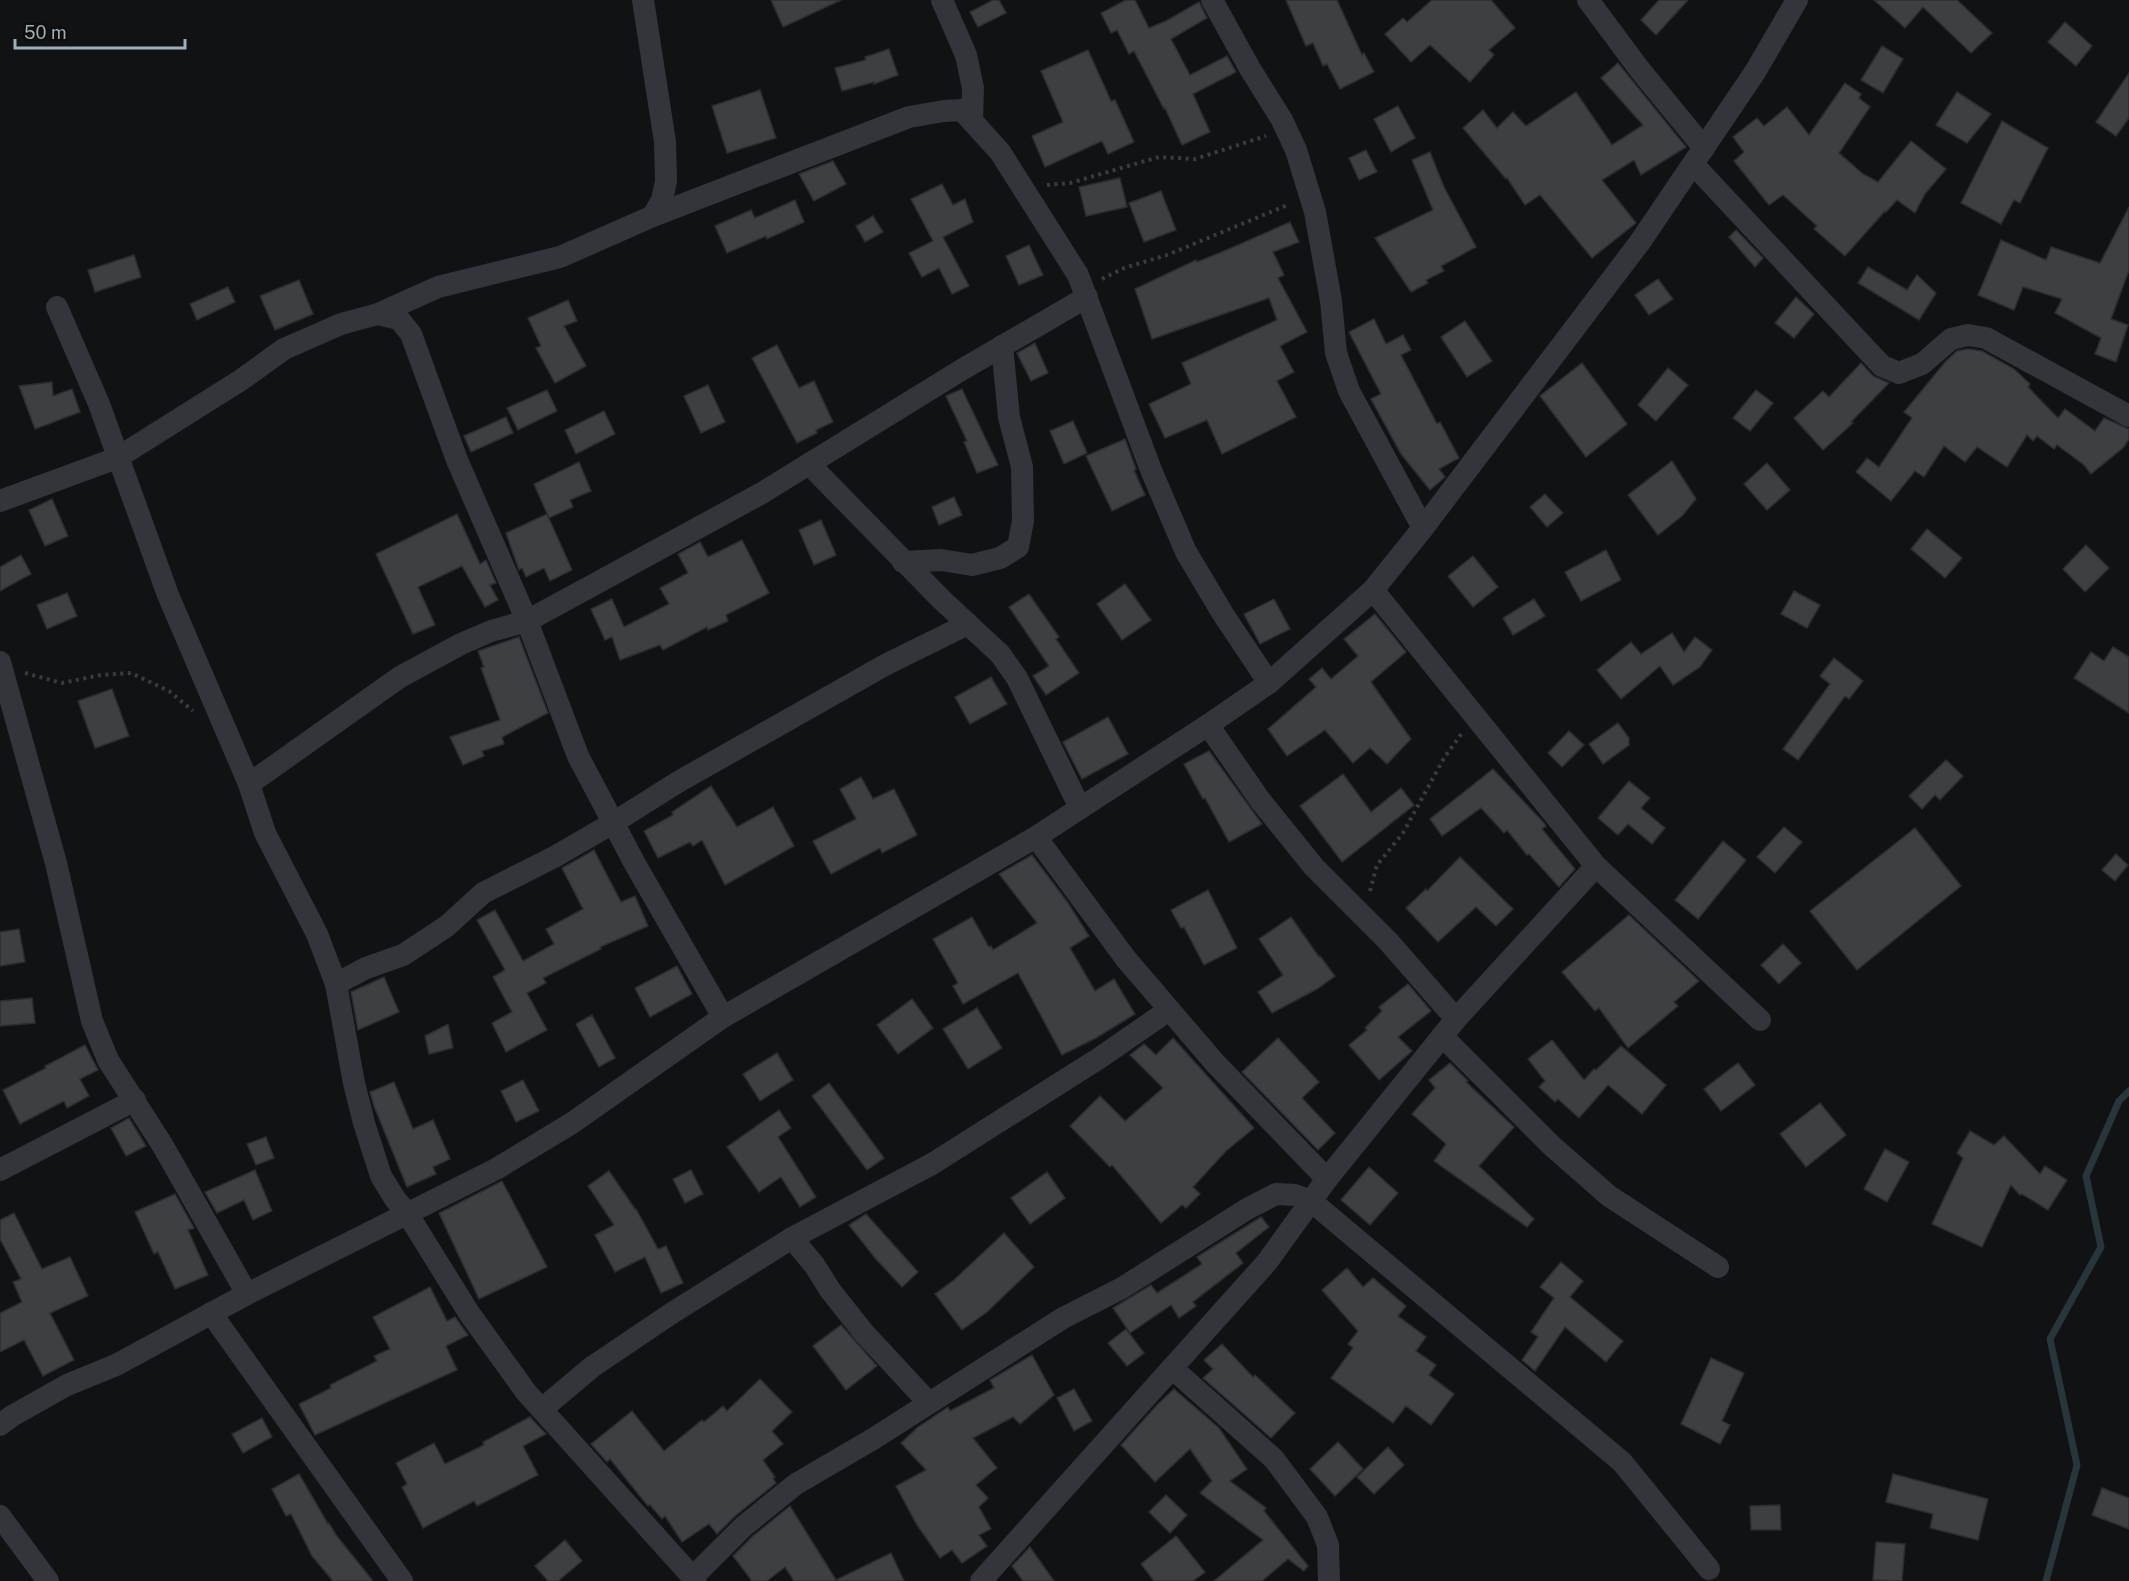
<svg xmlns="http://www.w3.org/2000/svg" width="2129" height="1581" font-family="'Public Sans',sans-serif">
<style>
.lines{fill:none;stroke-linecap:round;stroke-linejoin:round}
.stream{stroke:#273638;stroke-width:7}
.building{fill:#3d4043;stroke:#2b2d30;stroke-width:1.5}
.path{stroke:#383d40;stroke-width:4;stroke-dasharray:3 4.5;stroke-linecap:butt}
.minor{stroke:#323539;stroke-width:22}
</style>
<rect width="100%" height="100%" fill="#111213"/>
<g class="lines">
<polyline class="stream" points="2046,1581 2077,1465 2050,1339 2101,1247 2086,1176 2119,1101 2129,1091"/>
</g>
<g class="building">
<polygon points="771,0 841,0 783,27"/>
<polygon points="993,0 999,0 1006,13 978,27 970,12"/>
<polygon points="1126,0 1135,0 1149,28 1166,21 1199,2 1207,18 1171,39 1190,75 1227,56 1236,72 1193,94 1210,132 1182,145 1165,108 1164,109 1134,51 1129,54 1117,30 1111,33 1101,13"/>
<polygon points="1286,0 1337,0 1362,55 1364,53 1374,72 1340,89 1327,64 1323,66 1313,43 1306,46"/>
<polygon points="1432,0 1491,0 1515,28 1489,50 1494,55 1470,82 1430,45 1411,62 1385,34 1403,18 1407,22"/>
<polygon points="1659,0 1688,0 1656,35 1641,20"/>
<polygon points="1874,0 1957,0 1992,33 1971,53 1923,7 1905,28"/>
<polygon points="2065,22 2092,46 2076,66 2048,42"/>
<polygon points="1882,46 1903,59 1883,93 1861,80"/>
<polygon points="889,49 898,75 874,84 874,82 842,91 835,68 866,60 865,57"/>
<polygon points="1088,50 1111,101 1115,100 1134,142 1108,154 1102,141 1045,167 1032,136 1063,122 1041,71"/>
<polygon points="1618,63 1686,147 1641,175 1634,160 1602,180 1636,223 1592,258 1540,195 1525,205 1507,178 1506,179 1463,128 1483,110 1497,128 1513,112 1526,126 1576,92 1612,145 1643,125 1601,78"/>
<polygon points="2129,73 2129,118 2116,136 2096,122"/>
<polygon points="1845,83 1861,94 1859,98 1870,107 1839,153 1863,174 1878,182 1911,141 1946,169 1925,194 1915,213 1897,200 1886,212 1885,211 1845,256 1814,229 1817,226 1783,195 1769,205 1734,161 1744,152 1733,137 1757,118 1764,126 1787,107 1809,135"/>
<polygon points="760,90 776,138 727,153 712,106"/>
<polygon points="1957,92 1991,114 1967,143 1936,125"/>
<polygon points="1398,106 1415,138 1391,152 1374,119"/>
<polygon points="2002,121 2048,148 2020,203 2014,200 2001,224 1961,203"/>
<polygon points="1366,150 1377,172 1359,180 1349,158"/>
<polygon points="1430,152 1444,187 1476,247 1441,266 1444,271 1426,280 1428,283 1411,292 1375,238 1433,210 1412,160"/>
<polygon points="833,161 846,184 814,201 799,174"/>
<polygon points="1120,178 1127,207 1086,216 1079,187"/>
<polygon points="942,184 953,205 965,199 973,222 943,237 969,286 952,294 939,268 922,277 909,253 933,241 911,199"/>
<polygon points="1161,191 1176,230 1144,242 1129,203"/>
<polygon points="795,200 804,222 767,239 766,236 727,253 715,226 751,210 755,218"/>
<polygon points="2129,207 2129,270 2111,319 2128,325 2116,362 2095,354 2101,338 2055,313 2062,299 2023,287 2014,310 1978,295 2001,240 2046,260 2051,247 2100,263"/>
<polygon points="873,216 883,232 865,242 856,226"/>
<polygon points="1290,222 1299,242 1273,252 1284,275 1278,278 1307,332 1280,346 1294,372 1277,381 1296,417 1222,454 1207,420 1165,438 1149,404 1191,384 1182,363 1277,320 1269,298 1152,339 1135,289 1196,260 1197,262 1229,249"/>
<polygon points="1736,230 1763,258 1755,267 1729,237"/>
<polygon points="1029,245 1043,275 1019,285 1006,256"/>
<polygon points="134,255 141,277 95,292 88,270"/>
<polygon points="1868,267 1907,290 1917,275 1936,293 1919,320 1858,283"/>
<polygon points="1658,279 1673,299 1649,315 1635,295"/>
<polygon points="299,280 313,314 275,330 260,296"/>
<polygon points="228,287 235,302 197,320 190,304"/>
<polygon points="1796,297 1814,314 1794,338 1775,323"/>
<polygon points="568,300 577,321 564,326 586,366 555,383 536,348 541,346 528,318"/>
<polygon points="1374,319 1386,344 1403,335 1411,350 1401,355 1437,424 1440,422 1459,458 1439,469 1445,477 1430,490 1401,454 1371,399 1381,394 1349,332"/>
<polygon points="1465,321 1492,361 1467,377 1441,337"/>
<polygon points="1035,343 1048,373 1031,381 1017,353"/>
<polygon points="777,345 799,388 814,381 833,422 816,430 817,433 797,443 752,358"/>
<polygon points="1968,349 1982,351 2014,369 2030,384 2028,387 2058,418 2065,409 2095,431 2104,418 2129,429 2129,439 2124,447 2091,474 2084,465 2057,445 2054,449 2037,436 2033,441 2027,435 2007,467 1977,447 1965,462 1944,446 1924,477 1915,471 1891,501 1856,472 1867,458 1879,467 1912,418 1904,412 1946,361 1957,351"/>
<polygon points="1582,363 1627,424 1586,457 1540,396"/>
<polygon points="1861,363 1873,376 1889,383 1851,422 1853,423 1823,450 1794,418 1823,391 1829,397"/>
<polygon points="1668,368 1688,385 1656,421 1638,405"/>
<polygon points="52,382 53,396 72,389 80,412 35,429 19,386"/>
<polygon points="708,385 725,422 701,433 684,396"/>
<polygon points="962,389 998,465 977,473 964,442 967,441 946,396"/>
<polygon points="547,390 557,411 518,430 507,408"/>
<polygon points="1756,390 1773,403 1750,431 1733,418"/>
<polygon points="604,411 615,434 576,454 565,430"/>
<polygon points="506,417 513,433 471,452 464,436"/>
<polygon points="1073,421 1087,453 1064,464 1050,431"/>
<polygon points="1125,439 1136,469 1134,470 1145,495 1112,511 1086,456"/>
<polygon points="1672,461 1696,499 1682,516 1658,535 1628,495"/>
<polygon points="579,462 591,491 570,500 573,507 549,518 534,484"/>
<polygon points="1767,463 1790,490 1767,510 1744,484"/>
<polygon points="1545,494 1563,513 1547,527 1530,507"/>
<polygon points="954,497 962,515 939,525 932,507"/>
<polygon points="52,499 68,536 45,546 29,510"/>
<polygon points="457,514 480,564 486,560 496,583 490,585 498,600 485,607 462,566 418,587 435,625 413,634 376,554"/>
<polygon points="547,514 572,570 550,581 544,568 526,577 522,568 519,570 506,533"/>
<polygon points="821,520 836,555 814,565 799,530"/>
<polygon points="1927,529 1962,558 1945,578 1911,549"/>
<polygon points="742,540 769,593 726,615 728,621 708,630 707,627 663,650 660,645 620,660 612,637 605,640 591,609 612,599 624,627 669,604 660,588 688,573 678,554 700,542 708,557"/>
<polygon points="2086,545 2109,568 2085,592 2063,569"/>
<polygon points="1606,550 1621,580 1581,601 1565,572"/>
<polygon points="21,555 31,574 0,591 0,567"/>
<polygon points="1473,556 1498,587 1473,607 1448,576"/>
<polygon points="1125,584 1151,620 1122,640 1097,604"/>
<polygon points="1794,591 1820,605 1807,628 1781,614"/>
<polygon points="67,593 77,616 47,629 37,605"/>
<polygon points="1029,594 1059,637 1056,639 1079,673 1046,695 1033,676 1049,666 1009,607"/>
<polygon points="1274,599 1290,629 1260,644 1244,614"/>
<polygon points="1534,599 1545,616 1513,635 1503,618"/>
<polygon points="1375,614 1406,652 1371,682 1411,739 1387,764 1370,748 1353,763 1325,730 1287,756 1268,729 1316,687 1309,679 1322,668 1331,679 1358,656 1344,639"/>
<polygon points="1672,633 1684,652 1695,637 1712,650 1700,667 1673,685 1660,666 1621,699 1597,670 1631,642 1641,654"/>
<polygon points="519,637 548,713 502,737 504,744 482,751 484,756 463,765 450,737 500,720 481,668 484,667 478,651"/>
<polygon points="2113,647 2129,657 2129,713 2074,678 2091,652 2104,661"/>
<polygon points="1834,658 1863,681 1849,699 1845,696 1798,760 1783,749 1830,684 1820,676"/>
<polygon points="991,677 1007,704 970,724 955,697"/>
<polygon points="112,689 129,736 95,748 78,701"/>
<polygon points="1108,717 1128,754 1082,779 1063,742"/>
<polygon points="1618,723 1629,738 1629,745 1603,764 1589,744"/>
<polygon points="1569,731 1584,745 1562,767 1548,753"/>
<polygon points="1209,751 1262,824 1229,842 1205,798 1203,799 1184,764"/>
<polygon points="1946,760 1963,776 1940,800 1935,795 1922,809 1909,796"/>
<polygon points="1493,769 1544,823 1546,826 1542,829 1575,869 1559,887 1529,854 1527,855 1507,830 1504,833 1481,808 1442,836 1430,819"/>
<polygon points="1343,774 1371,812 1401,788 1414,805 1342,862 1300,806"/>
<polygon points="861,777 873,799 894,789 917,835 882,853 880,848 831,874 813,841 856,819 840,789"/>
<polygon points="1629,781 1650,798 1641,808 1665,828 1652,844 1628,824 1618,835 1598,818"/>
<polygon points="711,786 737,827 773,807 794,846 725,885 702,840 693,846 690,842 658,858 644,831 673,815 672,812"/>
<polygon points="1784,827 1802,842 1775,873 1757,857"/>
<polygon points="1915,828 1961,886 1857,970 1810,911"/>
<polygon points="1723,841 1746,860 1698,919 1675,900"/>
<polygon points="594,850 621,902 635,896 648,926 600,947 601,949 543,978 546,983 527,993 547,1030 506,1052 492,1023 512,1012 493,977 505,970 477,920 495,910 523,961 554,944 546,929 583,909 562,868"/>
<polygon points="2116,854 2128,865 2115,881 2102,870"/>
<polygon points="1032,855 1068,903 1089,936 1070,948 1095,991 1114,979 1135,1014 1096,1038 1062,1055 1018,973 963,1004 953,986 958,983 933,939 972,917 989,947 991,946 993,950 1037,923 999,874"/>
<polygon points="1460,857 1513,909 1496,926 1476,907 1438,942 1406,908 1426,889 1427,891"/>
<polygon points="1208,890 1237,948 1204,965 1184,927 1181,928 1171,910"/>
<polygon points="1629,915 1699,981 1674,1002 1678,1006 1628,1048 1599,1008 1595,1011 1562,972"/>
<polygon points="1291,917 1319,957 1320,956 1335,976 1317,989 1272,1013 1258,992 1283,975 1259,939"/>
<polygon points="19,929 25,962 0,966 0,932"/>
<polygon points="1783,944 1801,963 1779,984 1761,965"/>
<polygon points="677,966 692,994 650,1017 635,988"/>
<polygon points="384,977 399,1012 358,1030 351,992"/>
<polygon points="1408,984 1431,1011 1398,1037 1412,1051 1379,1080 1349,1045 1367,1030 1365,1028 1382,1011 1379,1007"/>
<polygon points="32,998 35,1023 0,1026 0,1001"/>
<polygon points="912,999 933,1028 898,1054 877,1025"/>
<polygon points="977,1008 1002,1048 968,1069 943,1029"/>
<polygon points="592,1015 615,1058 599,1067 576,1024"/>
<polygon points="448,1024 453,1048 429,1054 425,1036"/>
<polygon points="1173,1038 1254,1128 1226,1151 1193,1187 1200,1194 1186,1208 1182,1205 1161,1223 1112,1165 1110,1167 1070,1126 1100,1096 1125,1121 1163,1088 1130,1055 1144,1044 1156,1055"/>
<polygon points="1278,1038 1319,1082 1302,1098 1335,1133 1318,1150 1242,1072"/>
<polygon points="1552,1040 1584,1080 1594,1069 1596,1070 1621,1046 1666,1085 1642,1114 1608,1085 1579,1118 1558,1099 1555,1102 1539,1087 1545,1081 1528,1059"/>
<polygon points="85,1045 98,1070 80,1079 89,1096 67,1108 64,1101 20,1124 3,1090 46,1068 45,1066"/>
<polygon points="777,1053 793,1080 760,1101 743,1074"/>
<polygon points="1450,1063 1468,1081 1466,1082 1514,1127 1479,1166 1534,1219 1527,1227 1434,1161 1446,1144 1412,1114 1435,1088 1429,1080"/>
<polygon points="1738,1063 1755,1085 1721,1111 1704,1089"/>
<polygon points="523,1080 539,1111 516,1122 501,1091"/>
<polygon points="394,1082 413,1129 433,1120 450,1159 433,1167 436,1174 407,1187 374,1106 370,1092"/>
<polygon points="829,1083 884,1158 867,1170 812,1096"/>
<polygon points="1820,1103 1846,1135 1806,1167 1780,1134"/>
<polygon points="779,1110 791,1128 778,1137 816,1197 800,1207 781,1177 759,1192 727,1147"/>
<polygon points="129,1118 146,1146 126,1156 111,1128"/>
<polygon points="1970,1131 1994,1145 2004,1136 2040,1174 2045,1166 2067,1180 2048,1210 2022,1194 2020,1195 2011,1185 1982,1247 1932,1224 1963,1158 1957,1153"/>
<polygon points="266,1137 274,1158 256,1165 247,1144"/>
<polygon points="1885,1149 1909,1162 1887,1202 1864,1189"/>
<polygon points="1369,1167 1398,1193 1370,1225 1341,1200"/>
<polygon points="255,1170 272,1211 253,1220 244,1200 217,1213 205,1192"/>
<polygon points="691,1170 703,1194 685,1203 673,1179"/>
<polygon points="609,1171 635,1209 636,1209 658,1249 666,1246 683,1283 661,1293 645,1257 615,1272 595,1235 614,1225 588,1186"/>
<polygon points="1047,1172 1065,1198 1030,1224 1011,1198"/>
<polygon points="502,1181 547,1267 479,1299 439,1213"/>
<polygon points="175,1194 194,1228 188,1230 208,1275 175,1289 158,1252 154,1254 135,1212"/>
<polygon points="14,1213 42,1269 70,1257 88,1296 50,1313 74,1360 43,1376 24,1340 0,1352 0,1313 22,1302 13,1282 21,1279 0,1239 0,1220"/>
<polygon points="866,1214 918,1272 902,1287 875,1258 849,1225"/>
<polygon points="1261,1217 1269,1227 1236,1253 1243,1263 1193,1302 1196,1306 1179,1318 1171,1305 1130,1333 1113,1308 1151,1285 1157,1293 1202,1264 1197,1257 1200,1255"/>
<polygon points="1004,1233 1034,1267 987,1312 962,1330 935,1294 954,1280"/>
<polygon points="1561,1262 1583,1281 1570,1297 1623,1341 1606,1362 1565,1327 1535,1371 1522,1360 1538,1337 1531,1332 1554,1298 1540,1287"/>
<polygon points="1347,1268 1363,1287 1373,1278 1406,1306 1398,1316 1426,1337 1416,1351 1436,1365 1429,1375 1454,1394 1431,1425 1406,1406 1393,1423 1331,1378 1353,1348 1348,1344 1358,1331 1322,1290"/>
<polygon points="430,1287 447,1321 455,1317 468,1335 446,1346 457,1370 315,1435 299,1404 331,1388 330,1385 377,1361 374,1356 390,1349 373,1317"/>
<polygon points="841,1325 877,1366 846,1390 813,1346"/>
<polygon points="1126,1329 1144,1353 1127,1366 1108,1343"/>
<polygon points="1222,1344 1253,1377 1255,1375 1295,1413 1271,1438 1203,1378 1213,1369 1204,1360"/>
<polygon points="1032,1355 1054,1395 1020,1424 1013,1417 973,1438 997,1468 976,1485 988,1498 979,1507 991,1529 979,1535 987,1546 962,1563 952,1550 940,1558 917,1525 896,1486 926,1470 901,1443 918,1427 948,1407 950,1411 994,1388 990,1380"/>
<polygon points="1711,1358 1744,1373 1722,1421 1730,1425 1720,1444 1681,1424"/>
<polygon points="760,1379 792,1412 772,1431 783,1444 763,1460 775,1477 773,1478 776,1483 735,1516 717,1534 709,1524 682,1542 665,1516 662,1519 650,1505 648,1506 610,1459 607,1462 591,1444 632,1411 664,1451 702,1420 704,1422 723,1406 727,1411"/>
<polygon points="1074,1389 1092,1421 1074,1431 1057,1398"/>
<polygon points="1174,1389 1219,1428 1247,1469 1230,1481 1266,1508 1264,1511 1308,1566 1304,1571 1288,1559 1262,1581 1214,1581 1263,1540 1200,1493 1212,1481 1190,1449 1155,1482 1121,1445 1157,1405"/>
<polygon points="530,1417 546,1434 523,1446 538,1475 477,1506 474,1501 423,1528 402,1487 407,1484 396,1463 434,1443 445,1464 484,1445 483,1442"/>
<polygon points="262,1418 272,1437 243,1453 232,1434"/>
<polygon points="1338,1442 1363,1469 1335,1496 1310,1469"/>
<polygon points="1388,1447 1404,1465 1374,1494 1357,1477"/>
<polygon points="299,1474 328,1524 329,1523 336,1535 373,1581 333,1581 312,1556 291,1514 286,1516 272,1489"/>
<polygon points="1893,1474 1988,1499 1978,1540 1930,1528 1933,1514 1886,1502"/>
<polygon points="2102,1488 2129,1498 2129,1529 2092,1515"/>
<polygon points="1166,1495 1187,1515 1170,1533 1149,1512"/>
<polygon points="1780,1505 1781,1530 1751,1530 1750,1506"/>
<polygon points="790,1506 836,1580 891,1553 904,1581 794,1581 785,1567 767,1581 752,1581 733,1556 753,1536"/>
<polygon points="1176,1536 1205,1572 1193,1581 1154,1581 1141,1564"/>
<polygon points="565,1540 582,1561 558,1581 548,1581 535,1566"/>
<polygon points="1876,1542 1905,1544 1902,1581 1873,1580"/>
<polygon points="1030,1547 1054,1581 1023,1581 1012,1566"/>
</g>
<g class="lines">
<g class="path">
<polyline points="1047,185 1070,183 1159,157 1195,159 1266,136"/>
<polyline points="1102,279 1124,268 1167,255 1290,204"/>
<polyline points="25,673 62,683 101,675 131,673 169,691 193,711"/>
<polyline points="1370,891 1377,865 1403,833 1444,758 1462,733"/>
</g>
<g class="minor">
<polyline points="942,0 966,55 973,88 972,121"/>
<polyline points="1212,0 1249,67 1282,120 1296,150 1315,212 1331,301 1336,353 1349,391 1423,528"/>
<polyline points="1588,0 1640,70 1704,148"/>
<polyline points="1693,164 1882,366 1899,373 1922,364 1951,339 1968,335 1986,338 2129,416"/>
<polyline points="653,216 909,117 944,111 962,110 1000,152 1078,275 1151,470 1186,552 1223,614 1269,683"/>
<polyline points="57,307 99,404 168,595 249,784 265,833 317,934 336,984 354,1083 364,1123 381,1176 395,1199 407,1213 469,1313 526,1392 696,1581"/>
<polyline points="378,314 399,319 411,334 457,460 527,621 578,756 635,864 723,1017"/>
<polyline points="809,464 942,600 1000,654 1017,678 1080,808"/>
<polyline points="0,501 117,458 241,380 284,349 341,324 378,314 438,287 560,257 653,216 662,200 666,181 665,142 643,0"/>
<polyline points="903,562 941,560 972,565 1000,558 1018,547 1023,521 1022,467 1009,417 1002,346"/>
<polyline points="1373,590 1596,866 1760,1020"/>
<polyline points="0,662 56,863 92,1021 108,1060 163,1146 247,1294"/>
<polyline points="1208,725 1260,800 1314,867 1388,941 1456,1019"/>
<polyline points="249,784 400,677 461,644 491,631 527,621 762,493 963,369 1087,297"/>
<polyline points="1036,837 1126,959 1215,1063 1327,1179"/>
<polyline points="336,984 366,968 403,955 447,926 483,893 556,856 613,823 678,782 885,665 968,624"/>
<polyline points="1442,1036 1552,1146 1609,1196 1718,1267"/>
<polyline points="0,1170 135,1100"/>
<polyline points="792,1238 815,1266 830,1290 864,1333 929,1403"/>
<polyline points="211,1313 402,1581"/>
<polyline points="1172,1368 1274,1459 1317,1517 1328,1545 1329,1581"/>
<polyline points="542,1409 592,1367 672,1313 792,1238 932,1164 1098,1059 1169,1010"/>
<polyline points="0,1425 12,1416 67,1385 116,1365 247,1294 496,1169 572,1123 723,1017 1036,837 1208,725 1269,683 1373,590 1423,528 1640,242 1755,72 1797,0"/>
<polyline points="0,1516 48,1581"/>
<polyline points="693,1577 744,1526 796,1484 873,1439 1063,1318 1122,1288 1247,1209 1276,1194 1295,1195 1311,1201 1622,1462 1709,1569"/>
<polyline points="981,1581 1267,1262 1327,1179 1456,1019 1596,866"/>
</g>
</g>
<path d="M15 39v9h170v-9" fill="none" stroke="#a1aeb5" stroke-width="3"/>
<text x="24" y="39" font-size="18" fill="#a1aeb5" stroke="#0d0d0e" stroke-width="4.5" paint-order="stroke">50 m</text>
</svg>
